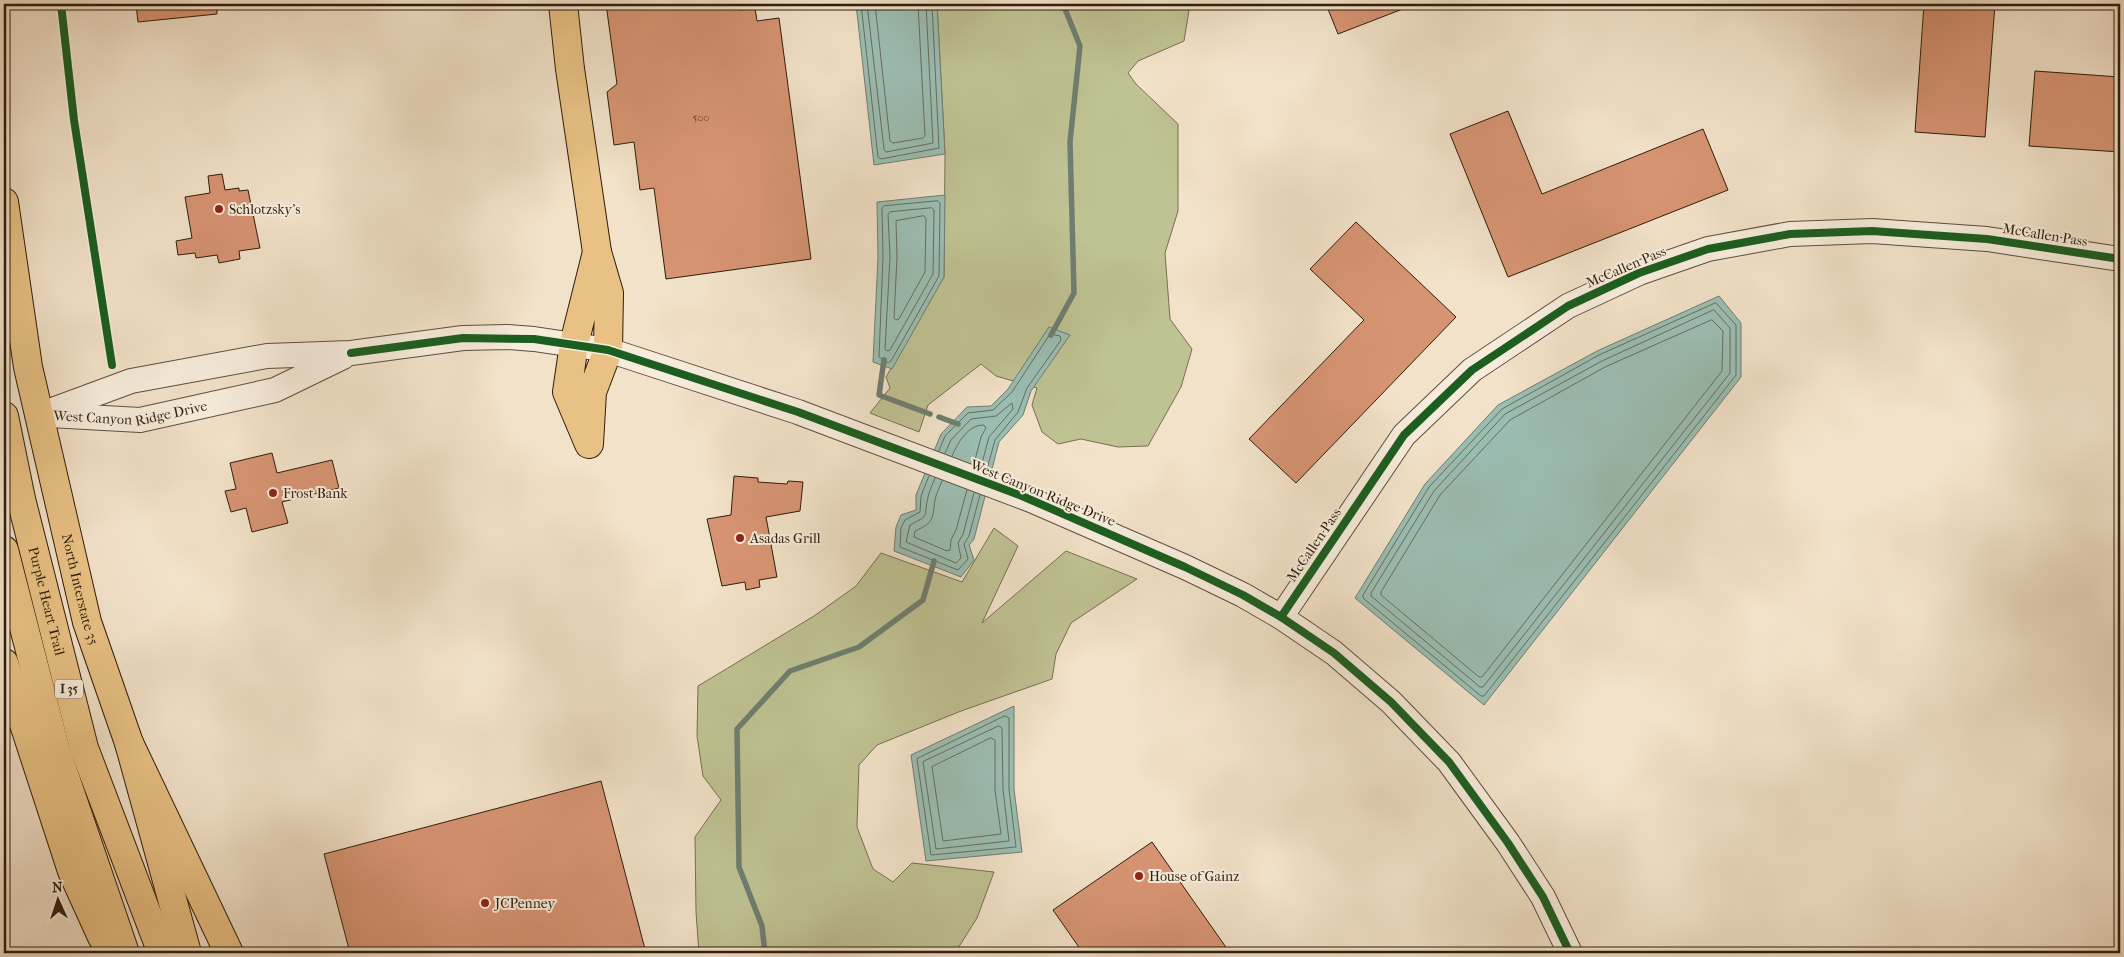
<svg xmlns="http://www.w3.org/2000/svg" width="2124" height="957" font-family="'IM FELL French Canon',serif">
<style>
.green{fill:#bfc293;stroke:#76704f}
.water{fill:#9bbeb3;stroke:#6f7e70}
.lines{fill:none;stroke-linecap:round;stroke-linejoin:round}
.shore{stroke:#646e5f;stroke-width:1}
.stream{stroke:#6f7e70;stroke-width:5.5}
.building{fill:#d79473;stroke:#2e1d0b}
.minor-casing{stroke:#5f4e3a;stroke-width:26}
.major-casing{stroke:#2e1d0b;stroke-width:30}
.highway-casing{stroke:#2e1d0b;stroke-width:30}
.minor{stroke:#f7ecdc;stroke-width:24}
.major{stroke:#e9c184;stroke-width:28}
.highway{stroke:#e9c184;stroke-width:28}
.cycleway-casing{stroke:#f7ecdc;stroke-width:11}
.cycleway{stroke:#1b5e20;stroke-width:8}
.poi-dot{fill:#8f2418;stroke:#f7ecdc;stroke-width:2}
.labels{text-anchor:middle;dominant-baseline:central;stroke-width:4;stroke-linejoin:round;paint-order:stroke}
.number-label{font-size:11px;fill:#583b25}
.shield{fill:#f7ecdc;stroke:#6a5b4a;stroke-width:1}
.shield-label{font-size:12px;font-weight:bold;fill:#2e1d0b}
.poi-label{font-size:14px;fill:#2e1d0b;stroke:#f7ecdc;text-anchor:start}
.street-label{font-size:14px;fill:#2e1d0b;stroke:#f7ecdc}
</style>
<rect width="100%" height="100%" fill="#f2e2c9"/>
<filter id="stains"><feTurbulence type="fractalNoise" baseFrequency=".004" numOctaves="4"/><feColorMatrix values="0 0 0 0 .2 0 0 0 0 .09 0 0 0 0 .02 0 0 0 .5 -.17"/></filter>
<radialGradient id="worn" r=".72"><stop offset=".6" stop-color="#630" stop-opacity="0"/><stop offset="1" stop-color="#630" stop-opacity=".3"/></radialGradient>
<g class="green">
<polygon points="937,4 1190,4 1184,41 1138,61 1128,73 1136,84 1178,124 1178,211 1165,253 1170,319 1192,349 1181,387 1148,446 1118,447 1081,439 1058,444 1042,432 1032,405 1037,388 996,376 981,364 928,405 919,432 870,413 890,388 886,377 944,277 945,154"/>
<polygon points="994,528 1018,546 982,623 1066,551 1137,579 1071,623 1056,654 1052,679 961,711 877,745 859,765 857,827 873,869 893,882 912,863 994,872 977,918 955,953 699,953 696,912 695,837 721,800 703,776 697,736 698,686 814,616 856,586 881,553 962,582"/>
</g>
<g class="water">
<polygon points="856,4 937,4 945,154 874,165"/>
<polygon points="945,195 944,277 892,369 873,362 878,257 877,202"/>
<polygon points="1719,296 1741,323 1741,377 1484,705 1355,598 1425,484 1498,405 1597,351"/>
<polygon points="1049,327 1070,335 1031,391 1023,415 999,442 974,539 969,545 974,560 961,577 894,551 896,527 901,515 916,510 916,495 941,434 967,407 991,406 1008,389"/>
<polygon points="1014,706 1014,789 1022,852 926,861 911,755"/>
</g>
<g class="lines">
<g class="shore">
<polyline points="861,4 878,157 881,159 939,148 932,4"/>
<polyline points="867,4 884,149 886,152 933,143 926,4"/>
<polyline points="875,4 890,141 893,143 923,138 925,136 918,4"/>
<polygon points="938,201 940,203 939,276 891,361 888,363 879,357 883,257 882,208 884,206"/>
<polygon points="932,208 934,210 933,274 890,350 887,351 885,349 890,257 888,214 890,212"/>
<polygon points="924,216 926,219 925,272 899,319 896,320 894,318 897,257 896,221"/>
<polygon points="1716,303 1736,325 1736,375 1484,696 1481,696 1363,598 1363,595 1429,487 1502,409 1599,355"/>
<polygon points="1714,310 1730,328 1730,373 1483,687 1480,687 1371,596 1371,593 1434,491 1505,414 1602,361"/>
<polygon points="1712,320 1723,331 1722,371 1482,677 1479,677 1381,595 1381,592 1440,495 1510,420 1605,367"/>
<polyline points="939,451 945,436 968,413 993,410 1012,392 1050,334 1060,336 1061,340 1027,388 1018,412 995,440 987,469"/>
<polyline points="945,453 951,440 971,419 996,416 1012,403 1013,409 989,437 981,467"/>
<path d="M952,456c6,-14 16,-31 32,-31l2,3 -5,9 -7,27"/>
<polyline points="929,476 921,496 920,512 905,520 901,528 900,547 958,570 968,559 964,544 969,536 980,495"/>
<path d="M935,478c-2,6 -6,13 -7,19 -5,21 3,17 -18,28l-4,17 50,21 5,-5 -3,-15 5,-9 11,-41"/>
<path d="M942,481c-2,6 -6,12 -7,19 -3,19 0,22 -20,31l-1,6 33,14 3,-1 1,-10 5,-10 11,-40"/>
<polygon points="1005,716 1009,718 1009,789 1016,847 931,855 917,759"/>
<polygon points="999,726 1002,728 1003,790 1009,841 936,849 923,762"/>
<polygon points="991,738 995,740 995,790 1001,834 943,841 932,767"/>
</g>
<g class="stream">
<polyline points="1051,335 1074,293 1070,142 1080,46 1063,4"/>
<polyline points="884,360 879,395 930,414"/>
<polyline points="939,417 958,424"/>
<polyline points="765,953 762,926 739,867 737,729 790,671 859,647 923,600 934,561"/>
</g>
</g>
<g class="building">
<polygon points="136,4 217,4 217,14 138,22"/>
<polygon points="606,4 739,4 740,10 755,8 757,21 779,18 811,259 666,279 654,188 640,190 634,142 614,145 607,92 617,84"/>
<polygon points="1326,4 1413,4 1413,5 1338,34"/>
<polygon points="1924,4 1995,4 1985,137 1915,132"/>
<polygon points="2035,71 2120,77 2120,152 2029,146"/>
<polygon points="1508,111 1542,194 1703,129 1728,190 1508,277 1450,134"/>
<polygon points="222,174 225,190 239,188 239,191 248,190 260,248 239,251 240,259 219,263 217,255 196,258 195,253 178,255 176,241 192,238 185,197 210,193 208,176"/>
<polygon points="1356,222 1456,317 1296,483 1249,439 1364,320 1310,269"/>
<polygon points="272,453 277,473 332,460 339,488 282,502 288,523 252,532 246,508 231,512 225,491 236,489 230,463"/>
<polygon points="734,476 758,478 758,482 787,484 788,481 803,482 800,511 766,517 777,577 759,580 760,587 746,590 745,582 722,586 707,519 731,515"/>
<polygon points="601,781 646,953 350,953 324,854"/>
<polygon points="1152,842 1230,953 1083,953 1053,910"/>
</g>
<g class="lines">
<defs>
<g id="minor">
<polyline points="39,415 131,381 267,356 351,353 463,338 507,337 534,339 608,350 798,412 1031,500 1185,567 1243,595 1281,617 1334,653 1391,702 1449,762 1508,843 1543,897 1570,953"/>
<path id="s1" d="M50,415l90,5 135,-30 68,-33"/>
<polyline points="1281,617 1404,435 1472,370 1568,306 1639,273 1708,249 1790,234 1872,231 1987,239 2120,259"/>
</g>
<g id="major">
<polyline points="563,4 570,69 597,252"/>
<path id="s2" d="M4,202l24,165 59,255 42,121 100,210"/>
<polygon points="597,252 609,293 608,350 592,392 589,444 567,392 574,344"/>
</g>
<g id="highway">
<path id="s3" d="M4,416l17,83 63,249 78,205"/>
<polyline points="4,550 56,751 125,953"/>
<polyline points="4,663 72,871 102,937"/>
<polyline points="129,743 187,953"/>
</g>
</defs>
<use href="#minor" class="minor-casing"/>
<use href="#major" class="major-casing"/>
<use href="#highway" class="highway-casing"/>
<use href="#minor" class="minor"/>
<use href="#major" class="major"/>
<use href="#highway" class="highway"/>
<defs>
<g id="cycleway">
<polyline points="61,4 74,120 112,365"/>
<polyline points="351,353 463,338 534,339 608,350 798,412 1022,496 1185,567 1243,595 1281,617 1334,653 1391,702 1449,762 1508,843 1543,897 1570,953"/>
<polyline points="1281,617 1404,435 1472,370 1568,306 1639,273 1708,249 1790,234 1872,231 1987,239 2120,259"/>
</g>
</defs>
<use href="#cycleway" class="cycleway-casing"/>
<use href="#cycleway" class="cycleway"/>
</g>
<g class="poi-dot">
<circle cx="219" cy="209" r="5"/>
<circle cx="273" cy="493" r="5"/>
<circle cx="740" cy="538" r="5"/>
<circle cx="1139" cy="876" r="5"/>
<circle cx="485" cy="903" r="5"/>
</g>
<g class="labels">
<g class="number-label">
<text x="701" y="117">500</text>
</g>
<rect class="shield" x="55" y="679.5" width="28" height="19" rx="4"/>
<g class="shield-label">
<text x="69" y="689">I 35</text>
</g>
<g class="poi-label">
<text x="229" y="209">Schlotzsky's</text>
<text x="283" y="493">Frost Bank</text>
<text x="750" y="538">Asadas Grill</text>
<text x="1149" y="876">House of Gainz</text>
<text x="495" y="903">JCPenney</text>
</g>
<g class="street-label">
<text transform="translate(2045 235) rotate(9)">McCallen Pass</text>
<text transform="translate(1626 267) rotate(-23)">McCallen Pass</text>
<text stroke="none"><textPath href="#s1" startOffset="81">West Canyon Ridge Drive</textPath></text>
<text transform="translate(1043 493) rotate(22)">West Canyon Ridge Drive</text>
<text transform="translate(1314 545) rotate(-56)">McCallen Pass</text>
<text stroke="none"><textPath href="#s2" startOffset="395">North Interstate 35</textPath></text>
<text stroke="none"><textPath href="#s3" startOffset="190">Purple Heart Trail</textPath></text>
</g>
</g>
<rect width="2124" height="957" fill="none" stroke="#f2e2c9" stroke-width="20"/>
<rect x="5" y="5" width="2114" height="947" fill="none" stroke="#2e1d0b" stroke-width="2.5"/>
<rect x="10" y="10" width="2104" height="937" fill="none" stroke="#2e1d0b"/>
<g transform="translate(58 900) rotate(357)" stroke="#f7ecdc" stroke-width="4" paint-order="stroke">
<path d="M0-4L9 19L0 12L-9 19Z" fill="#2e1d0b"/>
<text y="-8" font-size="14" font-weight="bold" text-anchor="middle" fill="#2e1d0b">N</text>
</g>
<rect width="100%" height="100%" filter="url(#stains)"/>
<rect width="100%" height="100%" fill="url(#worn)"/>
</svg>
